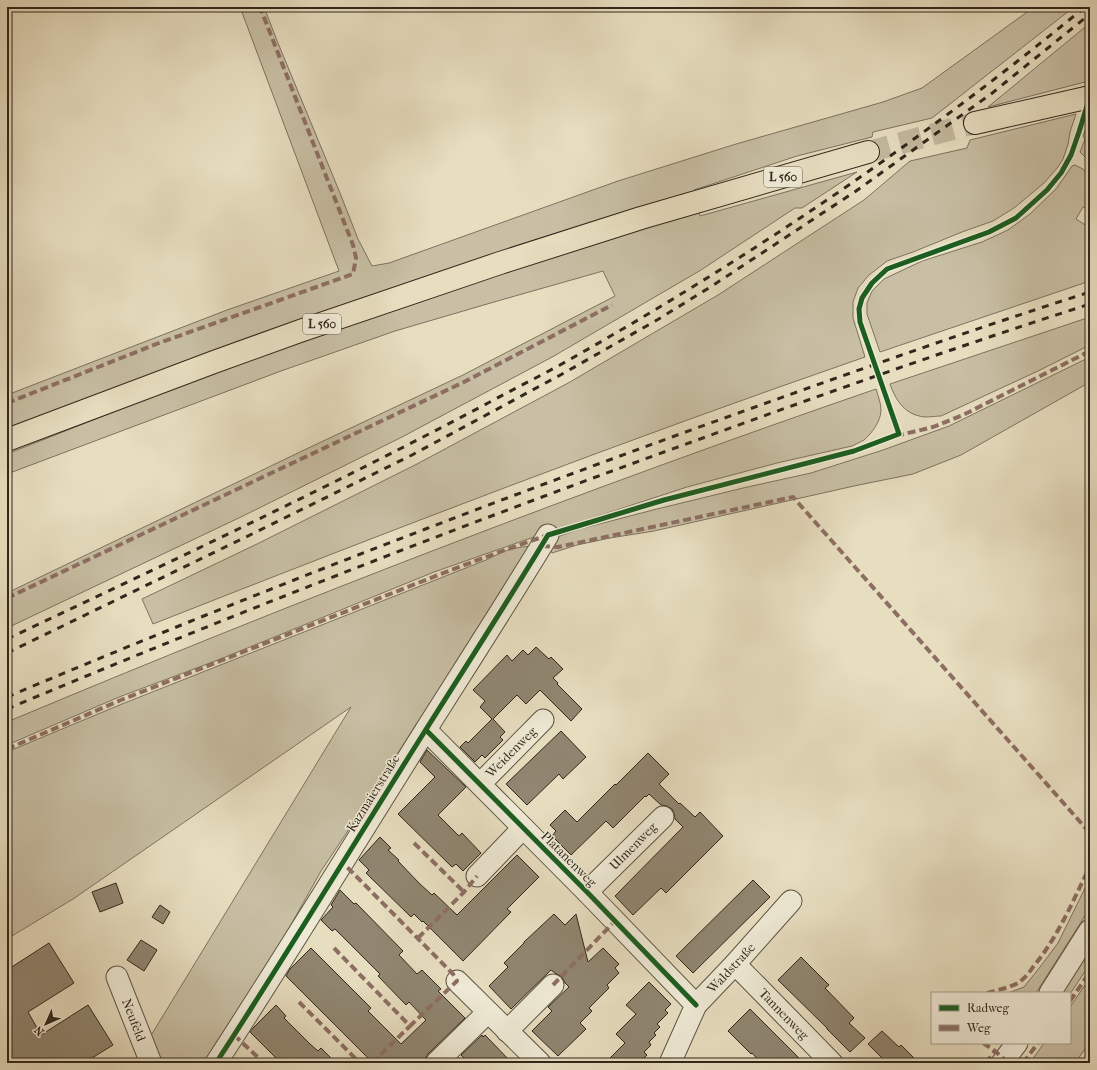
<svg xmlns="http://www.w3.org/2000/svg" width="1097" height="1070" font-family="'IM FELL French Canon',serif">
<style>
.green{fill:#c8bfa4;stroke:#7c7360}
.building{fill:#908671;stroke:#31271b}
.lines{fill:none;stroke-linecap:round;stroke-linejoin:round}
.major-tunnel{stroke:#c3b99f;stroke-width:22;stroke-dasharray:22 11;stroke-linecap:butt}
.minor-casing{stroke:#5e5544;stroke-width:23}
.major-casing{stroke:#31271b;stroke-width:24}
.minor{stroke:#efead6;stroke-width:21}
.major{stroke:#e7dec0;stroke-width:22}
.rail{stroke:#31271b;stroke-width:3;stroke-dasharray:7 7;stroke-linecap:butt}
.quiet{stroke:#8d6e63;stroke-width:4;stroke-dasharray:8 4;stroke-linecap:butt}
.cycleway-casing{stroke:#efead6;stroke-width:8}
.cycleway{stroke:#1b5e20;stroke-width:5}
.labels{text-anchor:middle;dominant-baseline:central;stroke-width:3;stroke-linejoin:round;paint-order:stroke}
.shield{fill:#efead6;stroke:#6a6253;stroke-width:1}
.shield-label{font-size:12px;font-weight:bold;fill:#31271b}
.street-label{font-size:13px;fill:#31271b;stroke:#efead6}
</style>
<rect width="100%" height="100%" fill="#e7dec0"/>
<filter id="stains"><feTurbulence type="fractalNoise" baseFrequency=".005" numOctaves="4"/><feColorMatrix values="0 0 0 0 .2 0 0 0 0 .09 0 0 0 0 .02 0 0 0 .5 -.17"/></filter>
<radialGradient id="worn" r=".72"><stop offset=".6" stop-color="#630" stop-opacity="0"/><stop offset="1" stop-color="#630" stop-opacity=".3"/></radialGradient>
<g class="green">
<polygon points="240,7 264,7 278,43 340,193 358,239 372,266 389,263 618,181 736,144 883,102 922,88 1034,7 1074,7 932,118 873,132 872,137 797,156 694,190 695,193 7,433 7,395 227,310 339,271"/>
<polygon points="1090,23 1090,64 1085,82 988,107"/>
<path d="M1076,114l-6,18 -2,12 -5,15 -5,8 -14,16 -30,25 -21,13 -31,11 -49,20 -26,9 -18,14 -11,13 -5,14v16l12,39c-240,83 -476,174 -712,267l-11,-25 115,-55 160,-80 153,-82 148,-87 146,-95 46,-39 57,-13 3,-8z"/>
<polygon points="1090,117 1090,162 1080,152 1085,139 1083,136"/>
<polygon points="1075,165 1083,169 1090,178 1090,201 1086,208 1083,207 1076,219 1090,228 1090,281 880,352 867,314 867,303 872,291 884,279 922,261 982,242 1008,230 1030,214 1056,189 1072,166"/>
<polygon points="857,172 802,208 795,208 701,270 554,356 402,437 243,516 7,628 7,593 300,452 463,375 615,296 603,271 494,302 395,331 281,371 7,474 7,454 217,371 536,261 699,212 700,216"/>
<path d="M1090,317v28l-52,26 -97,45c-5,0 -10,1 -16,1 -20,-2 -29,-16 -35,-33z"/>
<polygon points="1090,357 1090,382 961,455 913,474 854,486 654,531 610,538 577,545 552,553 548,546 551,539 580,529 653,510 743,488 811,473 883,450 949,426"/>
<path d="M876,389c2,7 5,14 5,21 0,11 -9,23 -17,30 -4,2 -8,4 -12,6l-75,17 -90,24 -156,51 -97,34 -216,88 -99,37 -112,48v-23c286,-120 576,-232 869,-333z"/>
<path d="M529,546l5,7 -213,318 -76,136 -36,56h-51l-11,-21 204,-335 -278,192 -66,40v-187l115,-48 364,-144c9,-4 18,-10 27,-11 6,-2 11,-2 16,-3z"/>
<polygon points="1090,878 1090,908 1036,993 1006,993 1011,992 1024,987 1040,967 1058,943"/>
<polygon points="1090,941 1090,964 1070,994 1057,993"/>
<polygon points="1085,985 1090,985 1090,1042 1075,1063 1030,1063 1044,1043 1070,1043 1070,1007"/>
</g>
<g class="building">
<polygon points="536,647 549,659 551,657 563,669 553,678 558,683 557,684 582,709 571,721 540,690 526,704 517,695 493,719 505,732 500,737 503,740 485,758 482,755 475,762 460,747 466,741 468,743 492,719 480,707 485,701 473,690 507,655 512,661 523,650 528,655"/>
<polygon points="561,731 586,757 563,779 559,774 527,805 506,784"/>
<polygon points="427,750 466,787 438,815 459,836 462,833 481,853 463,871 456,864 452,867 398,814 435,777 420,762"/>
<polygon points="648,753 669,774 659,784 679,804 680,803 695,817 700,812 723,836 666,893 661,888 633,915 615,896 683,827 675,819 674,814 672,809 667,806 661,805 649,794 646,797 645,796 613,828 606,821 571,855 552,836 556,831 550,825 565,810 577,822 615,784 616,785"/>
<polygon points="380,837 391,848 388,850 399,860 398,861 419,883 432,895 434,893 457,915 517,855 539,877 507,909 511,912 463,961 423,921 422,922 414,914 411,917 366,873 369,870 359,860"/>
<polygon points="753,880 770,897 693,973 676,956"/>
<polygon points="116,883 123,903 100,912 92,892"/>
<polygon points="340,890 354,904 356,903 403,951 399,955 417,974 422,970 441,989 438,991 465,1018 428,1054 425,1059 424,1063 373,1063 286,976 290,969 311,948 371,1008 368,1011 401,1044 426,1020 409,1002 406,1005 378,976 380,974 335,929 332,931 321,920 333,907 331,905"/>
<polygon points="160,905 170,912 163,924 152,917"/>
<polygon points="554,914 565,925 576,914 588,962 603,948 619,964 615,968 619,973 607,985 609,988 589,1008 592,1011 580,1023 586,1029 558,1056 532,1031 552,1011 548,1007 569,987 565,983 562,977 555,973 551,970 511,1009 489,986 508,967 504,963 524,943 524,942"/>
<polygon points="141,940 157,950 144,971 127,960"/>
<polygon points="49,943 74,983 28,1012 41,1035 88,1005 113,1045 84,1063 7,1063 7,970"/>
<polygon points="801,957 829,985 825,988 854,1018 849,1023 865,1038 850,1052 827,1029 827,1028 778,980"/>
<polygon points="649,982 671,1004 665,1010 668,1013 657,1024 660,1027 654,1033 656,1035 649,1042 651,1045 644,1052 647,1055 639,1063 605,1063 625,1043 616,1034 636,1014 626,1005"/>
<polygon points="276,1005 286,1016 284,1018 310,1044 318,1051 321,1048 336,1063 281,1063 250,1032 253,1028"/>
<polygon points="750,1009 804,1063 761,1063 752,1053 751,1054 728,1031"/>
<polygon points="882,1031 899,1047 901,1045 919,1063 887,1063 868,1044"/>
<polygon points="482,1035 483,1037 485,1035 512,1063 469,1063 461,1055"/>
</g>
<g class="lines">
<polyline class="major-tunnel" points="868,152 975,123"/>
<defs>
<g id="minor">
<polyline points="426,730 587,892 696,1005"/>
<polyline points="480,784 543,720"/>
<polyline points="477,876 523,828"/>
<polyline points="587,892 663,817"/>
<polyline points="735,964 832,1063"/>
<polyline points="117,977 151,1063"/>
<polyline points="457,981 540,1063"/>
<polyline points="1050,993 1090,930"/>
<polyline points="507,1031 553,985"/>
<path d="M216,1063c71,-109 139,-221 209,-332 41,-65 83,-130 123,-196"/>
<polyline points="436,1063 488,1012"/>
<polyline points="670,1063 696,1005 735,964 791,901"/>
<polyline points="1002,1063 1017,1043"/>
</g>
<g id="major">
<polyline points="975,123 1090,97"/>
<polyline points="7,440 214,362 300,331 500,263 641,218 868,152"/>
</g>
</defs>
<use href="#minor" class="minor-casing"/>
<use href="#major" class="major-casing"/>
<use href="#minor" class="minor"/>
<use href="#major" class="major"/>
<g class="rail">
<path d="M7,639c161,-76 323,-152 481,-236 24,-13 48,-25 72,-38 185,-104 361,-223 525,-358"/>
<polyline points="7,653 252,534 412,455 564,373 657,320 712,286 856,191 991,94 1090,14"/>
<path d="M7,697c230,-97 463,-187 698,-272 128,-46 256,-92 385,-133"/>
<path d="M7,709c229,-96 460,-186 693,-270 129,-47 259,-93 390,-135"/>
</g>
<g class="quiet">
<polyline points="7,403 159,343 353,274 356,258 353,245 260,7"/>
<polyline points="896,436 933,427 963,415 1090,351"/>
<polyline points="542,546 558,547 793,497 1090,833"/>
<polyline points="7,598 464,382 612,305"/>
<polyline points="7,749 121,700 451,570 505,550 548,535"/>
<polyline points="414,843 464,892"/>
<polyline points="418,938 464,892 477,876"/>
<polyline points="334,948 410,1026 457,981 453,974 343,863"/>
<polyline points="553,985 615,921"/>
<path d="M987,993c10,-3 22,-5 31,-10 6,-4 11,-10 15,-16 25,-30 40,-66 57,-101"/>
<polyline points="1070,1001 1090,972"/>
<polyline points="299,1002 360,1063"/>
<polyline points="234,1035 264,1063"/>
<polyline points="983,1043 995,1051 1008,1063"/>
<polyline points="372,1063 410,1026"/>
<polyline points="986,1063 995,1051"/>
<polyline points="1023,1063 1038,1043"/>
</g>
<defs>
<g id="cycleway">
<polyline points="426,730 587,892 696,1005"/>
<path d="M216,1063c71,-109 139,-221 209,-332 41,-65 83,-130 123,-196l116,-35 190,-49 45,-17 -39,-112 -1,-13 3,-11 10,-15 15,-14 102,-37 27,-14 31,-28 14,-17 10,-18 8,-23 11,-36"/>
</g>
</defs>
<use href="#cycleway" class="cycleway-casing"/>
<use href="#cycleway" class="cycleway"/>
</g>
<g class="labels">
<g class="shield">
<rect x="764" y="167" width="38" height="20" rx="3"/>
<rect x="303" y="314" width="38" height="20" rx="3"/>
</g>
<g class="shield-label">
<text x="783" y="177">L 560</text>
<text x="322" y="324">L 560</text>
</g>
<g class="street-label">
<text transform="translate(511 752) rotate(-45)">Weidenweg</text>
<text transform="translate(373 793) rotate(-58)">Kazmaierstraße</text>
<text transform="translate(633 846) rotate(-45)">Ulmenweg</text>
<text transform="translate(569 859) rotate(45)">Platanenweg</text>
<text transform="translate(731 968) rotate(-47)">Waldstraße</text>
<text transform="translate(784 1014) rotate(46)">Tannenweg</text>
<text transform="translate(134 1020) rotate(69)">Neufeld</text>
</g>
</g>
<rect width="1097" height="1070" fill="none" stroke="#e7dec0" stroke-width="24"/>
<rect x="8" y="8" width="1081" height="1054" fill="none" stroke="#31271b" stroke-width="2"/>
<rect x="12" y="12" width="1073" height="1046" fill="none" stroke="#31271b"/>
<rect x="931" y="992" width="140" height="52" fill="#efead6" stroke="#a39c8b"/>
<rect x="939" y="1005" width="20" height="6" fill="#1b5e20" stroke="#a39c8b"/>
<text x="967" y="1012" font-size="12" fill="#31271b">Radweg</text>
<rect x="939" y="1025" width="20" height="6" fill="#8d6e63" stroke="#a39c8b"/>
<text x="967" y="1032" font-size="12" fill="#31271b">Weg</text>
<g transform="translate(46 1024) rotate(225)" stroke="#efead6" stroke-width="3" paint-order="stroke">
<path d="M0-3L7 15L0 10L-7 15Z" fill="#31271b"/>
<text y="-6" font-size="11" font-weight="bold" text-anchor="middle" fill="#31271b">N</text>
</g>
<rect width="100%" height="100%" filter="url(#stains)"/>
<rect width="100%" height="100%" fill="url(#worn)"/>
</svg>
